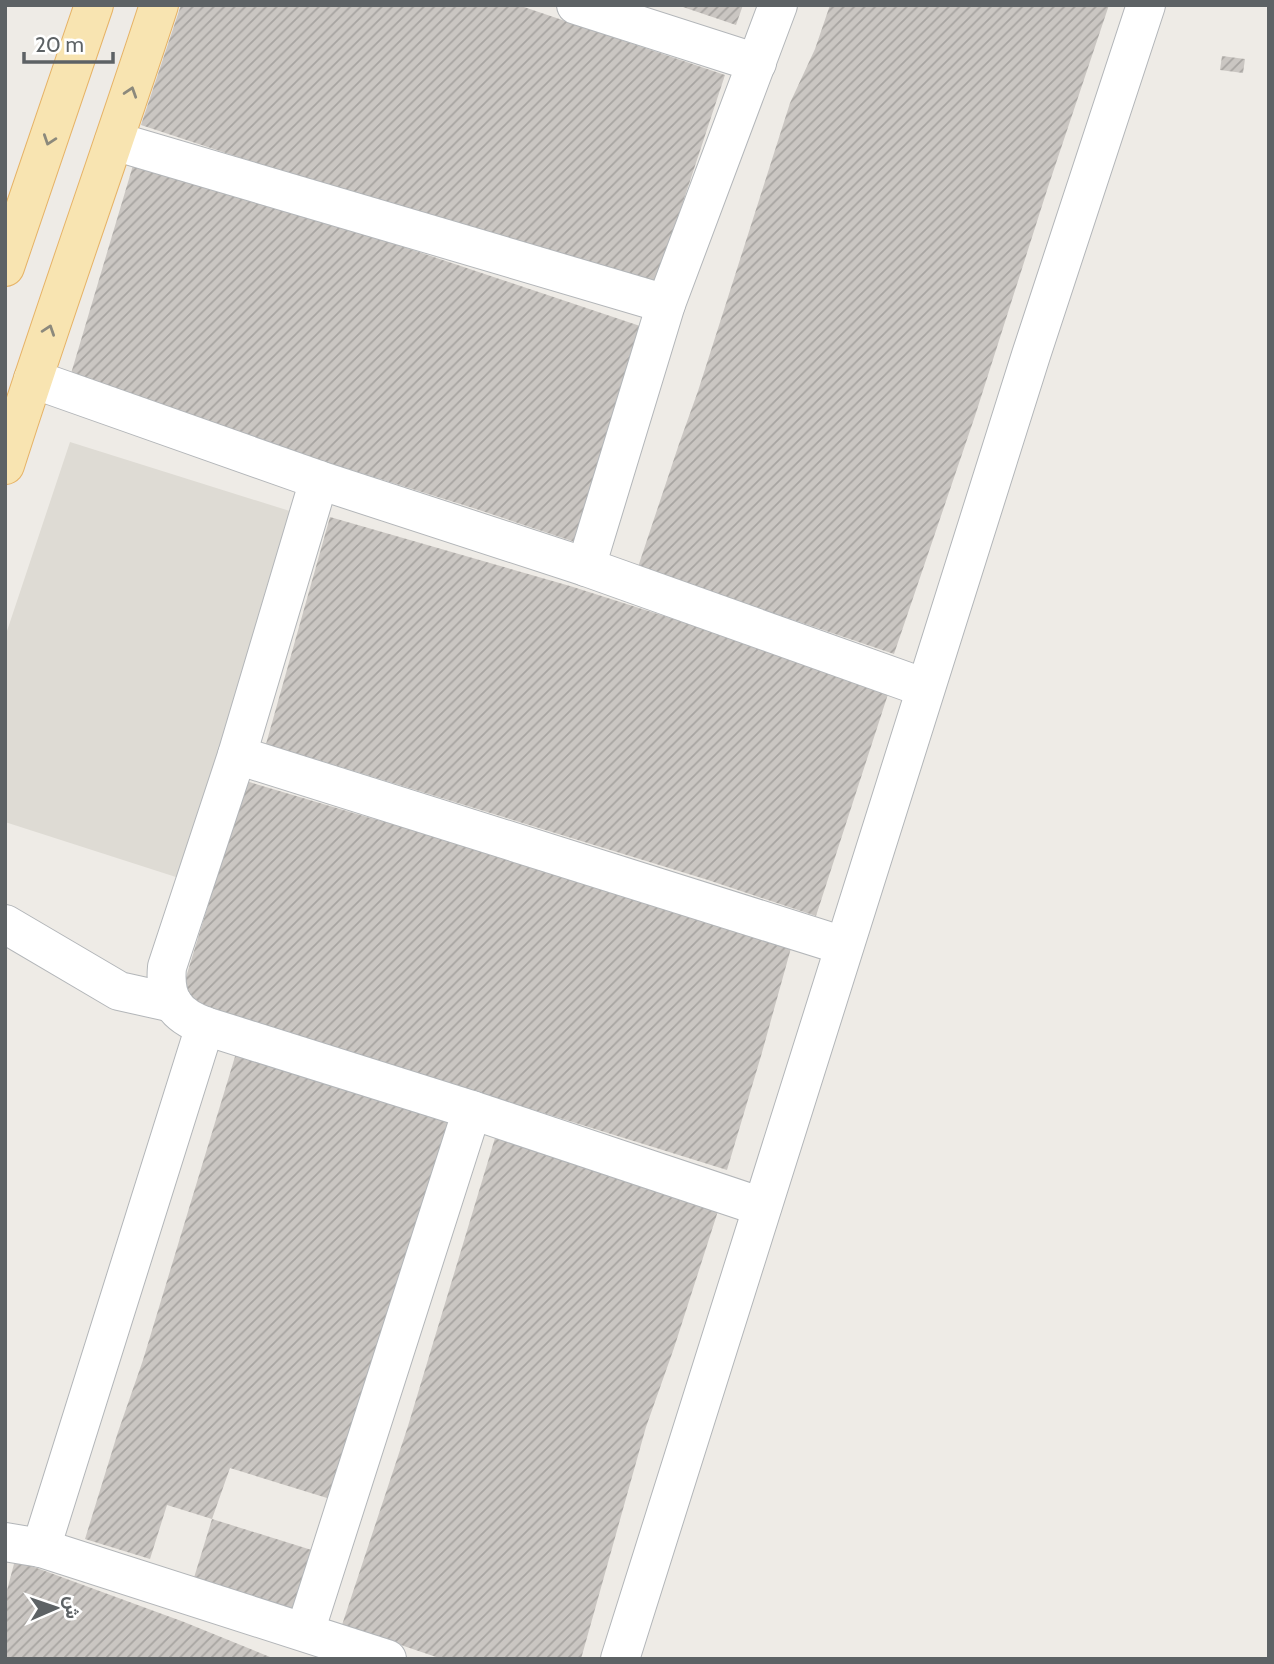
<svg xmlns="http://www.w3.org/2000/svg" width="1274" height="1664" font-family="Cabin,Vazirmatn,sans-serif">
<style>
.education{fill:#dedbd4}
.building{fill:url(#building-hatch)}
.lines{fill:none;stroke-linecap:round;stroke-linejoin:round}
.minor-casing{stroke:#b3b6b9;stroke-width:40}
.major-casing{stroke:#e6b367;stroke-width:40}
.minor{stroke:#fff;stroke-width:38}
.major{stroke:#f8e4b1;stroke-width:38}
.oneway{stroke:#8c897c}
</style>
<defs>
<pattern id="building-hatch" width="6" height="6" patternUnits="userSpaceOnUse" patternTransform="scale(1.75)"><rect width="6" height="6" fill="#cac6c2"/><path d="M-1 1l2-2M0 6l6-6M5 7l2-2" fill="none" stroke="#a7a4a1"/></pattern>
</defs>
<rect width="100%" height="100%" fill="#eeebe6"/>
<polygon class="education" points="70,442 293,512 179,878 5,822 5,637"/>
<g class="building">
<polygon points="181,5 518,5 725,75 654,290 244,159 141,125"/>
<polygon points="677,5 743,5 736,25"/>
<polygon points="830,5 1109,5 1048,187 975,416 894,654 638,567 679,444 698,391 790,103 815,49"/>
<polygon points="1222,56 1245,59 1243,73 1220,70"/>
<polygon points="134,162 386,241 646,328 575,542 473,508 268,444 70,377"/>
<polygon points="330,517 570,586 890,688 816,916 708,880 266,744"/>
<polygon points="246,781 367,817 437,836 490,855 626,896 793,941 761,1056 727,1170 179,1000"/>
<polygon points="237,1050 457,1121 340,1502 230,1468 212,1519 167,1505 150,1559 85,1539 118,1432 143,1360"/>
<polygon points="495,1138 718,1211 674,1348 646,1427 581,1659 442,1659 342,1625 408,1426"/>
<polygon points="212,1519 318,1552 299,1613 193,1581"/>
<polygon points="15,1560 184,1622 275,1659 5,1659 5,1598"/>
</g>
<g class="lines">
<defs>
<g id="minor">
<polyline points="576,5 757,63"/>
<polyline points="114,141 666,304"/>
<polyline points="33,379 319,480 586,567 925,688"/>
<path d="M319,480l-82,275 -70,212c-3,32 8,48 38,59l267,84 290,97"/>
<polyline points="586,567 666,304 778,5"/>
<polyline points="237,755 844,946"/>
<polyline points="5,924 119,991 173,1003"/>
<polyline points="5,1542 41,1548 387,1659"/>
<polyline points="41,1548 205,1026"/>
<polyline points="305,1632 472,1110"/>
<polyline points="620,1659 1031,355 1146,5"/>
</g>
<g id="major">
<polyline points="5,267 94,5"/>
<path d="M5,465c49,-154 104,-306 154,-460"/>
</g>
</defs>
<use href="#minor" class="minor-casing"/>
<use href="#major" class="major-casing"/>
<use href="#minor" class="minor"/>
<use href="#major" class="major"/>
</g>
<defs><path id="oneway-chevron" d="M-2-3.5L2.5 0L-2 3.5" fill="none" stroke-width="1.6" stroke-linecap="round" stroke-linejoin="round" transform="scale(1.75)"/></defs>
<g class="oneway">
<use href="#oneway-chevron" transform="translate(131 92) rotate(-72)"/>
<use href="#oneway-chevron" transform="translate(49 140) rotate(109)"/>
<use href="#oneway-chevron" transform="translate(49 330) rotate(-71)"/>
</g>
<rect width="1274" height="1664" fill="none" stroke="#5d6265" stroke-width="14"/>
<g transform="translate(56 1608) rotate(88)" stroke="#ffffff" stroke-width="5" paint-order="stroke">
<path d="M0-5L12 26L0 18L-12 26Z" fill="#5d6265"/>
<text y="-10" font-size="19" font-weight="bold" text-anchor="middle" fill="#5d6265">ش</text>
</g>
<path d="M24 52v10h89v-10" fill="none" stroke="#5d6265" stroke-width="3.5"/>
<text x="35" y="52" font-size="21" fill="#5d6265" stroke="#ffffff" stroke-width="5" paint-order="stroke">20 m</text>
</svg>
